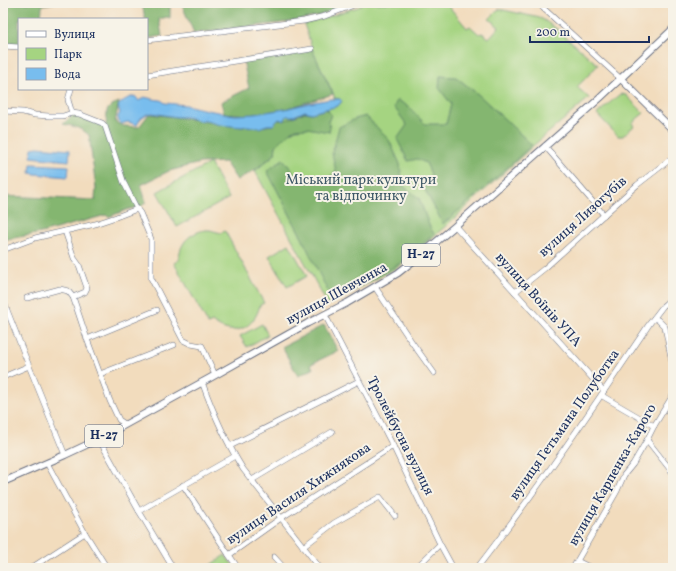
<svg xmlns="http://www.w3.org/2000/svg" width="676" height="571" font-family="Vollkorn,serif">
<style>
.green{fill:#a5d481;stroke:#608270}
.forest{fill:#84b66f;stroke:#507266}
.water{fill:#78bdee;stroke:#4a76a6}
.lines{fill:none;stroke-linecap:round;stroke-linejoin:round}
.minor-casing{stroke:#666c7f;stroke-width:6}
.major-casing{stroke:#666c7f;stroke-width:8}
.minor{stroke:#fff;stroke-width:5}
.major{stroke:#fff;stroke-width:6}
.labels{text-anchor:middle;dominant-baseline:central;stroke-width:4;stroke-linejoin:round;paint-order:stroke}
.shield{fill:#f7f3e8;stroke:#5d6a87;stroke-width:1}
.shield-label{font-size:13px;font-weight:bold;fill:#1b2f5e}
.park-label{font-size:14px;fill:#3e5867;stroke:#f7f3e8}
.street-label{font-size:14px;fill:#1b2f5e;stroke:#f7f3e8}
</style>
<rect width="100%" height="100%" fill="#f7f3e8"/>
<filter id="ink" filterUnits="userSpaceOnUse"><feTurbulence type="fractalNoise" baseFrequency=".025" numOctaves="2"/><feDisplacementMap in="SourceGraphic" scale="8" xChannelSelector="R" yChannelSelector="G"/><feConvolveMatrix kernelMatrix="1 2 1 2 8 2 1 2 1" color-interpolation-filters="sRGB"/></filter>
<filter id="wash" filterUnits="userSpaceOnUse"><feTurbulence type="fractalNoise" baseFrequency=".012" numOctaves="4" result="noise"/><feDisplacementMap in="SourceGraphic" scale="16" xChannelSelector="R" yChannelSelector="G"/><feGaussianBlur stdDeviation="0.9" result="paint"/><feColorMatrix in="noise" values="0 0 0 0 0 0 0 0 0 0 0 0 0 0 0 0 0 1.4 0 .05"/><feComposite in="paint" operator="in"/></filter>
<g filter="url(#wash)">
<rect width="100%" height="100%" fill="#f2dcbd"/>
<g class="green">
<polygon points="364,3 446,3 467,28 470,26 479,34 482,33 489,38 499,27 489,19 499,9 540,18 544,20 558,30 598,65 577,87 589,98 534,145 448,224 400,266 328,305 255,171 275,154 278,120 279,119 284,120 287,116 294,116 305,111 311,113 338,106 342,101 340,99 334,98 334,95 314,54 304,24 358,7"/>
<polygon points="620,94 626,95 644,113 632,123 634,126 623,136 618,136 597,114"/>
<polygon points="210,163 229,198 177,227 157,192"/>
<path d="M205,230h5l11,3 4,-2 39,72 -4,2c-6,25 -28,33 -48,17l-4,2 -34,-61 5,-3c0,-16 10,-27 26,-30z"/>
<polygon points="289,244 307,276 287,287 269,256"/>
<polygon points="262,324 268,335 247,347 240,336"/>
<polygon points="225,555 235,568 206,568"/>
</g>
<g class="forest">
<polygon points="3,3 54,3 43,5 42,7 41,19 19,19 19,44 3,45"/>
<polygon points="142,3 170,3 170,18 167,17 159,19 162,36 148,38 147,32 147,19 145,19"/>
<polygon points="181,3 352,3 318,16 289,22 194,33"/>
<polygon points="312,49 333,94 285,109 249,115 224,113 221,102 249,88 243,60"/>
<polygon points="440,76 456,77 479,95 532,145 486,187 443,224 424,188 431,174 426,163 417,159 408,161 397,139 407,125 394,107 397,100 408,106 425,124 446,124 451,104 439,88"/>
<path d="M119,102l-4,20 9,4 15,1 10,-13 27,3 66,10 6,-1 10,1 15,-2 5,-5h8l19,-8 6,1 16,-4 4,6 -3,7 2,5 -1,5 -22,-4 -11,1 -7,4 -3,4 -5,3 -5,6 -1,8 -20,16 -18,10 -12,-18 -25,1 -31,8 -28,14 5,17 -5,5 -12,2 -21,8 -2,-2 -65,18 -38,7v-44l93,4 -1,-2 1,-10 -7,-53c-8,-7 -15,-9 -26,-11l10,-9 33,11 1,-16 5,-5z"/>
<polygon points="366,116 389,140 400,164 403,186 419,198 429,225 434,234 401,263 357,287 331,298 300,234 267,171 283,159 296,175 305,179 326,180 336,172 332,153 339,127 355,119"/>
<polygon points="324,325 338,351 311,364 313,369 298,376 282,347"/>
</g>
<g class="water">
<path d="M135,96l4,5 5,-4c5,1 12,3 17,3l4,3 21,2 21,5 28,5 19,-1 31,-5 24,-6 22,-4h9l2,2 -4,5 -27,7 -6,-2 -11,5h-7l-3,5 -5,-2 -6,6h-6l-8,3 -11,-2 -6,1 -22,-2 -16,-5 -4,1 -14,-4h-10l-24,-4 -5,1 -6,4 -4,7 -9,-3 -7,2c-3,-3 -3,-5 -3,-8l2,-3 -2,-7c5,-6 9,-8 17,-10z"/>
<polygon points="38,147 70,150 69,161 31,157 32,148"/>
<polygon points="31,164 69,166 68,177 35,174 30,173"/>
</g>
</g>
<g filter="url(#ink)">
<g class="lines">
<defs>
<g id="minor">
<polyline points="539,3 543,8 621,79"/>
<polyline points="147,40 304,21 325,16 359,3"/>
<polyline points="3,46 19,47"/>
<polyline points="147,75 312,49"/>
<polyline points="71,89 68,100 72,113"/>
<polyline points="3,111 23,112 35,115 49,116 63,116 72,113 79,114 102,123 105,126 124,183 137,209 140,213 151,239 151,278 183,340 191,344 202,346 215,375"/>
<polyline points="545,146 604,215"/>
<polyline points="455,226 515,292 602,389 604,391"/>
<polyline points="65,231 74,258 79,265 87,288 85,292 73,297"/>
<polyline points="3,250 35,238 95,224 116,217 137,209"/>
<polyline points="375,287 411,341 434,373"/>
<polyline points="515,292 545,268 637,185 668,161"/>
<polyline points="27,298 60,289 68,291 73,297 87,339 110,401 119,420 125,424"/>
<polyline points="3,300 29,366 3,377"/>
<polyline points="325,315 393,446 440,544 453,568"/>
<polyline points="654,318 658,320 665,327 673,367"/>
<polyline points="87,339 157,310"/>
<polyline points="29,366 65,455"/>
<polyline points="100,374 174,345"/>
<path d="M202,382c11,30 24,60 41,87l77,99"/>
<polyline points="602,394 604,397 654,426"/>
<polyline points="99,439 139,511 173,568"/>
<polyline points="647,440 673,473"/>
<polyline points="230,446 359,381"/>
<polyline points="47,463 85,533 107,568"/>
<polyline points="252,480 332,432"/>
<polyline points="183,485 229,555 281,518 393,446"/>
<polyline points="139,511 235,456"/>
<polyline points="303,547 334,523 380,497 395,516"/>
<polyline points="229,555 238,568"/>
<polyline points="274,557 284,568"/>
<polyline points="577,561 591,568"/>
<polyline points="31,568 85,533"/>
<polyline points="416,568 440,544"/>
<path d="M477,568c61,-79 117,-162 173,-245l13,-17 10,-9"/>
<polyline points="573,568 617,491 624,475 633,464 647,440 654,426 673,395"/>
</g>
<g id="major">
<polyline points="621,79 673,130"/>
<polyline points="3,482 65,455 99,439 210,378 308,323 347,303 398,273 417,258 455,226 600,98 673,29"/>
</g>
</defs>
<use href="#minor" class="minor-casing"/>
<use href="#major" class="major-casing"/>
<use href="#minor" class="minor"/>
<use href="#major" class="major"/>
</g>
</g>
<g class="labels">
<g class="shield">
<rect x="402" y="244" width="38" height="22" rx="3"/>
<rect x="85" y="425" width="38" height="22" rx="3"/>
</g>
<g class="shield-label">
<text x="421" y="255">Н-27</text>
<text x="104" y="436">Н-27</text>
</g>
<g class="park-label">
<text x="361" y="180">Міський парк культури<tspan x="361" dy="16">та відпочинку</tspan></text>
</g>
<g class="street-label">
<text transform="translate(583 217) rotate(-42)">вулиця Лизогубів</text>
<text transform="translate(337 294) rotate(-29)">вулиця Шевченка</text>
<text transform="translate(538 300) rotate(48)">вулиця Воїнів УПА</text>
<text transform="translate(565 425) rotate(-55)">вулиця Гетьмана Полуботка</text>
<text transform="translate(400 436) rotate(63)">Тролейбусна вулиця</text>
<text transform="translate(613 475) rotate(-60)">вулиця Карпенка-Карого</text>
<text transform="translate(299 494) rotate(-34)">вулиця Василя Хижнякова</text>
</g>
</g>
<rect width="676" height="571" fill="none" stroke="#f7f3e8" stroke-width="16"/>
<rect x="18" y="18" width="130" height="72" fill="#f7f3e8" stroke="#9fa5b1"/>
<rect x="26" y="31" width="20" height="6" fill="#ffffff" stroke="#9fa5b1"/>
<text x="54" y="38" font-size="12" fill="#1b2f5e">Вулиця</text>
<rect x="26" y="48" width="20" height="12" fill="#a5d481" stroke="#9fa5b1"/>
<text x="54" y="58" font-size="12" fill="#1b2f5e">Парк</text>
<rect x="26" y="68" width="20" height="12" fill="#78bdee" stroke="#9fa5b1"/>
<text x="54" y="78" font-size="12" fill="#1b2f5e">Вода</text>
<path d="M530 36v6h119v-6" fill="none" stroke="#1b2f5e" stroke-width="2"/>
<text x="536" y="36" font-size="12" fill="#1b2f5e" stroke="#f7f3e8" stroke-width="3" paint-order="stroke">200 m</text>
</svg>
